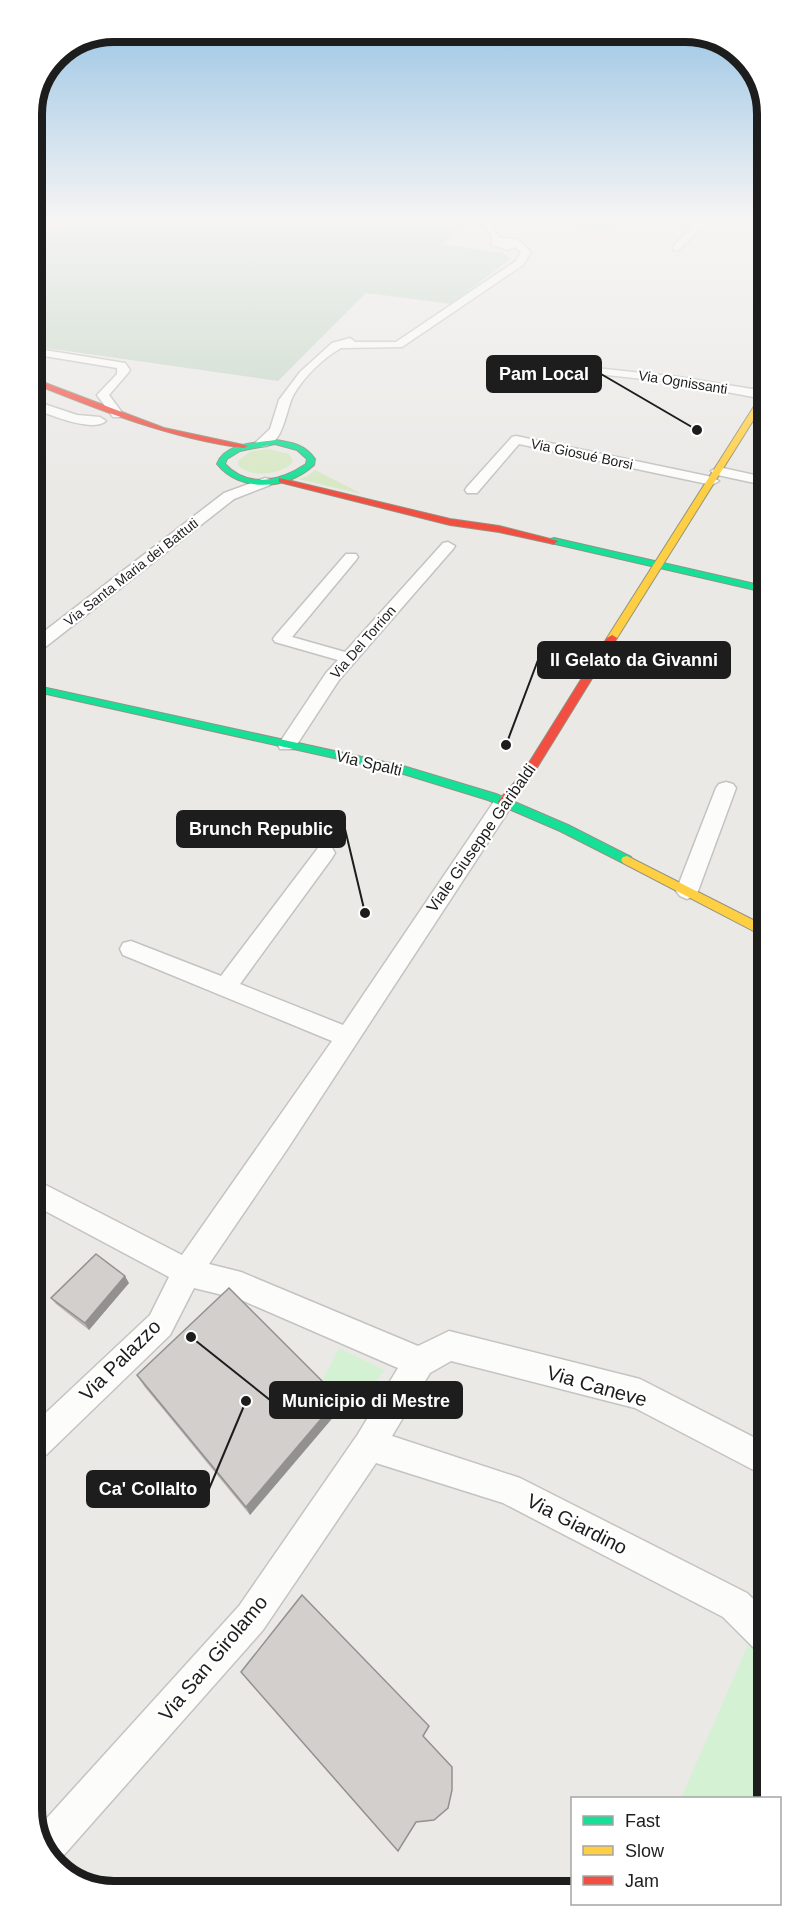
<svg xmlns="http://www.w3.org/2000/svg" width="799" height="1923" font-family="Arial,sans-serif">
<style>
.grass{fill:#d8e8c5}
.cemetery{fill:#c4d6c5}
.park{fill:#d4f1d4}
.pitch{fill:#b2e1cd}
.lines{fill:none;stroke-linecap:round;stroke-linejoin:round}
.street-casing{stroke:#c4c3c2;stroke-width:3}
.fast-casing{stroke:#92947f;stroke-width:2}
.slow-casing{stroke:#92947f;stroke-width:2}
.jam-casing{stroke:#92947f;stroke-width:2}
.street{fill:#fcfcfb;fill-rule:evenodd}
.fast{fill:#16e098;fill-rule:evenodd}
.slow{fill:#ffcf43;fill-rule:evenodd}
.jam{fill:#f24e42;fill-rule:evenodd}
.rail-casing{stroke:#cacac9;stroke-width:3}
.rail{stroke:#fff;stroke-width:2;stroke-dasharray:6;stroke-linecap:butt}
.wall{fill:#b5b2b0}
.shaded-wall{fill:#939190}
.building{fill:#d2cfcd;stroke:#939190;stroke-width:1.5}
.labels{text-anchor:middle;dominant-baseline:central;stroke-width:4.5;stroke-linejoin:round;paint-order:stroke}
.far-street-label{font-size:14px;fill:#1d1d1d;stroke:#fff}
.street-label{font-size:16px;fill:#1d1d1d;stroke:#fff}
.near-street-label{font-size:20px;fill:#1d1d1d;stroke:#fff}
.rim{fill:none;stroke:#1d1d1d;stroke-width:8}
.leader{fill:none;stroke:#1d1d1d;stroke-width:2}
.callout-dot{fill:#1d1d1d;stroke:#fff;stroke-width:2}
.callout{fill:#1d1d1d;stroke:#1d1d1d;stroke-width:2}
.callout-label{font-size:18px;text-anchor:middle;font-weight:bold;fill:#fff}
</style>
<rect width="100%" height="100%" fill="#ebe9e6"/>
<g class="grass">
<path d="M268,449l21,5 4,7 -3,4c-14,10 -39,13 -52,0v-4l13,-10z"/>
<polygon points="315,470 362,494 298,479 308,476"/>
</g>
<polygon class="cemetery" points="95,219 473,219 442,244 503,253 510,259 451,304 366,293 278,381 32,346 32,234"/>
<g class="park">
<polygon points="339,1348 384,1370 353,1415 321,1383"/>
<polygon points="751,1638 767,1654 767,1798 681,1798"/>
</g>
<polygon class="pitch" points="521,219 626,219 610,232"/>
<g class="lines">
<defs>
<g id="street">
<path d="M483,219h8v7l9,12 17,1 12,11 2,2 -8,13 -121,82 -61,1c-19,11 -36,28 -47,46 -9,15 -10,58 -37,52l-2,-3 15,-14 9,-29 21,-28 32,-29 18,-5 5,4h41l120,-81 5,-9 -6,-5 -8,3 -15,-5v-9l-9,-10z"/>
<polygon points="701,219 710,219 679,250 673,250 673,246"/>
<polygon points="32,348 125,363 130,370 128,373 109,395 123,414 121,417 113,417 97,395 117,374 117,368 32,354"/>
<polygon points="494,357 679,377 764,391 764,399 679,383 490,362 490,358"/>
<path d="M32,400l45,15 23,2 6,4c-14,12 -58,-7 -74,-13z"/>
<polygon points="516,436 712,477 719,481 712,485 519,444 477,493 467,493 465,490 467,487 512,437"/>
<polygon points="718,467 764,477 764,485 713,474 711,471"/>
<polygon points="265,478 270,479 272,482 270,485 234,499 39,652 33,653 33,640 224,493"/>
<polygon points="448,542 455,546 453,549 339,680 294,749 280,749 278,745 326,673 338,660 275,642 273,639 275,636 346,554 356,554 358,557 356,560 292,637 345,652 443,543"/>
<polygon points="726,782 733,784 736,788 698,891 694,896 687,899 680,896 676,891 716,788 719,784"/>
<polygon points="504,796 511,797 514,802 511,807 288,1148 209,1264 241,1272 418,1346 449,1331 640,1379 767,1444 767,1477 635,1408 451,1361 430,1373 392,1436 520,1478 747,1593 767,1612 767,1655 755,1649 723,1617 503,1503 376,1463 263,1630 56,1864 36,1836 36,1830 239,1606 358,1434 398,1368 239,1299 194,1288 170,1335 46,1455 35,1460 35,1423 150,1315 169,1277 34,1205 34,1179 182,1255 332,1041 123,955 120,949 123,943 131,941 221,976 318,848 325,846 332,848 335,853 332,858 240,984 343,1025 497,797"/>
</g>
<g id="fast">
<path d="M275,440c17,2 30,5 40,19l-1,6c-27,25 -74,28 -97,-1 7,-21 40,-21 58,-24zM275,444l22,6 10,9 -1,5c-25,17 -58,25 -81,0l2,-5 13,-8z"/>
<polygon points="554,538 764,586 764,592 551,543 551,539"/>
<polygon points="33,685 403,766 496,794 568,825 631,857 633,860 631,863 623,863 560,831 488,800 397,772 33,691"/>
</g>
<g id="slow">
<polygon points="764,395 764,403 617,638 609,640 607,638 760,397"/>
<polygon points="627,856 765,926 765,937 623,863 621,860 623,857"/>
</g>
<g id="jam">
<path d="M32,378l132,50 84,18 -4,2c-75,-10 -142,-37 -212,-65z"/>
<polygon points="279,478 450,519 499,526 558,541 554,544 499,532 450,525 279,482"/>
<polygon points="612,635 617,638 530,779 508,805 500,805 498,802 500,799 522,774 607,638"/>
</g>
</defs>
<use href="#street" class="street-casing"/>
<use href="#fast" class="fast-casing"/>
<use href="#slow" class="slow-casing"/>
<use href="#jam" class="jam-casing"/>
<use href="#street" class="street"/>
<use href="#fast" class="fast"/>
<use href="#slow" class="slow"/>
<use href="#jam" class="jam"/>
<defs>
<polyline id="rail" points="32,227 64,219"/>
</defs>
<use href="#rail" class="rail-casing"/>
<use href="#rail" class="rail"/>
</g>
<g class="wall">
<polygon points="129,1283 89,1330 56,1304 51,1298"/>
<polygon points="137,1375 339,1398 341,1408 250,1515 144,1386"/>
</g>
<g class="shaded-wall">
<polygon points="125,1276 129,1283 89,1330 85,1323"/>
<polygon points="339,1398 341,1408 250,1515 246,1507"/>
</g>
<g class="building">
<polygon points="96,1254 125,1276 85,1323 51,1298"/>
<polygon points="229,1288 339,1398 246,1507 137,1375"/>
<polygon points="302,1595 429,1726 423,1736 452,1767 452,1790 448,1808 434,1820 416,1822 398,1851 241,1672"/>
</g>
<linearGradient id="sky" x2="0" y2="1"><stop stop-color="#95c2e4"/><stop offset="0.45" stop-color="#f6f5f4"/><stop offset="1" stop-color="#f6f5f4" stop-opacity="0"/></linearGradient>
<rect width="799" height="488" fill="url(#sky)"/>
<g class="labels">
<g class="far-street-label">
<text transform="translate(683 382) rotate(9)">Via Ognissanti</text>
<text transform="translate(582 454) rotate(12)">Via Giosué Borsi</text>
<text transform="translate(131 572) rotate(-38)">Via Santa Maria dei Battuti</text>
<text transform="translate(363 642) rotate(-49)">Via Del Torrion</text>
</g>
<g class="street-label">
<text transform="translate(369 763) rotate(13)">Via Spalti</text>
<text transform="translate(481 838) rotate(-55)">Viale Giuseppe Garibaldi</text>
</g>
<g class="near-street-label">
<text transform="translate(120 1360) rotate(-45)">Via Palazzo</text>
<text transform="translate(597 1386) rotate(16)">Via Caneve</text>
<text transform="translate(577 1524) rotate(27)">Via Giardino</text>
<text transform="translate(213 1658) rotate(-50)">Via San Girolamo</text>
</g>
</g>
<path d="M0 0H799V1923H0ZM114 42H685A72 72 0 0 1 757 114V1809A72 72 0 0 1 685 1881H114A72 72 0 0 1 42 1809V114A72 72 0 0 1 114 42Z" fill="#fff" fill-rule="evenodd"/>
<path class="rim" d="M114 42H685A72 72 0 0 1 757 114V1809A72 72 0 0 1 685 1881H114A72 72 0 0 1 42 1809V114A72 72 0 0 1 114 42Z"/>
<path class="leader" d="M697 430L601 374M506 745L538 660M365 913L345 829M191 1337L270 1400M246 1401L209 1489"/>
<g class="callout-dot">
<circle cx="697" cy="430" r="6"/>
<circle cx="506" cy="745" r="6"/>
<circle cx="365" cy="913" r="6"/>
<circle cx="191" cy="1337" r="6"/>
<circle cx="246" cy="1401" r="6"/>
</g>
<g class="callout">
<rect x="487" y="356" width="114" height="36" rx="6"/>
<rect x="538" y="642" width="192" height="36" rx="6"/>
<rect x="177" y="811" width="168" height="36" rx="6"/>
<rect x="270" y="1382" width="192" height="36" rx="6"/>
<rect x="87" y="1471" width="122" height="36" rx="6"/>
</g>
<g class="callout-label">
<text x="544" y="380">Pam Local</text>
<text x="634" y="666">Il Gelato da Givanni</text>
<text x="261" y="835">Brunch Republic</text>
<text x="366" y="1407">Municipio di Mestre</text>
<text x="148" y="1495">Ca' Collalto</text>
</g>
<rect x="571" y="1797" width="210" height="108" fill="#ffffff" stroke="#a5a5a5" stroke-width="1.5"/>
<rect x="583" y="1816" width="30" height="9" fill="#16e098" stroke="#a5a5a5" stroke-width="1.5"/>
<text x="625" y="1827" font-size="18" fill="#1d1d1d">Fast</text>
<rect x="583" y="1846" width="30" height="9" fill="#ffcf43" stroke="#a5a5a5" stroke-width="1.5"/>
<text x="625" y="1857" font-size="18" fill="#1d1d1d">Slow</text>
<rect x="583" y="1876" width="30" height="9" fill="#f24e42" stroke="#a5a5a5" stroke-width="1.5"/>
<text x="625" y="1887" font-size="18" fill="#1d1d1d">Jam</text>
</svg>
